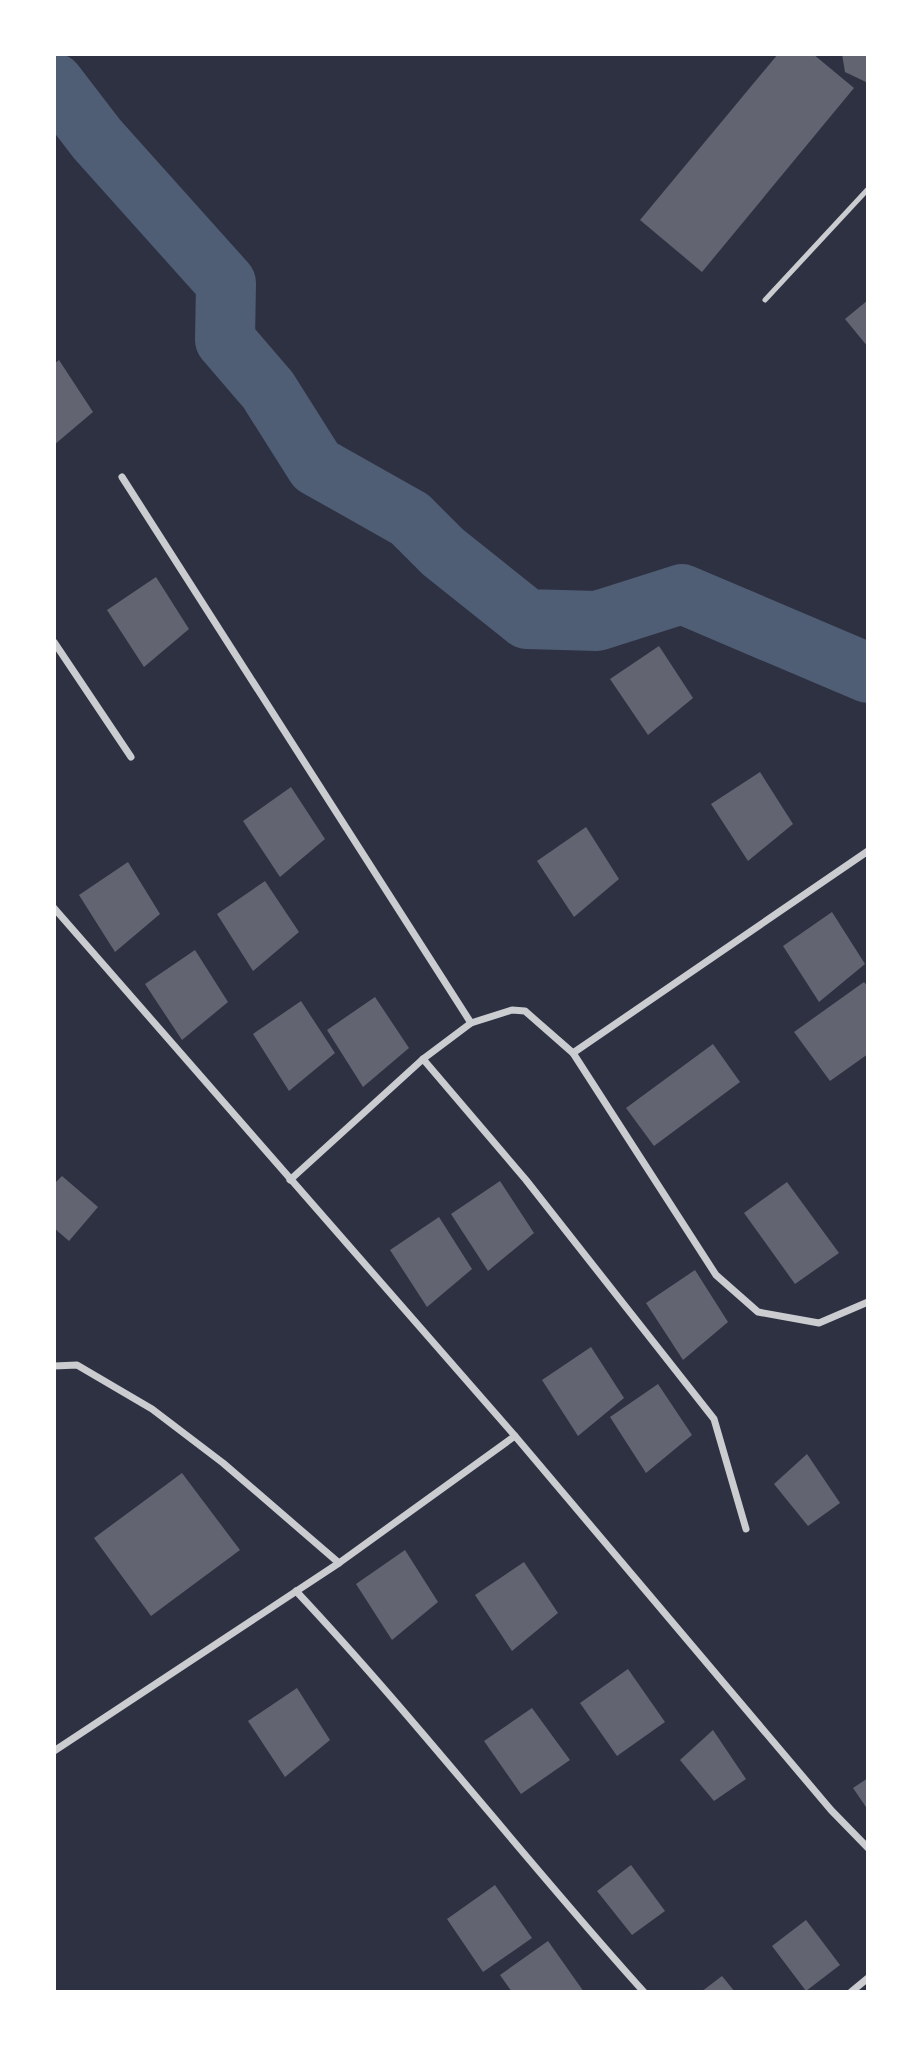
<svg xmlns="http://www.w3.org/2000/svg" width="922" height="2046" font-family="'Crimson Pro',serif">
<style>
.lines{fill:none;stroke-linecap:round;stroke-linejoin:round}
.river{stroke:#4f5d75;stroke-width:60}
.building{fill:#626471}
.service{stroke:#caccd0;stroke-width:5}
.minor{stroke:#caccd0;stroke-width:7}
</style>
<rect width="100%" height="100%" fill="#2d3142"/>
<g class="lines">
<polyline class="river" points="54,83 97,139 226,283 225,340 268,390 316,466 410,519 443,552 527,619 597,621 682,594 868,673"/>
</g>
<g class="building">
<polygon points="778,54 813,54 854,88 702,272 640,220"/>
<polygon points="842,54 868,54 868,83 845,72"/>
<polygon points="868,300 868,347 845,319"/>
<polygon points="59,360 93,412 54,445 54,364"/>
<polygon points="156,577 189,629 144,667 107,610"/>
<polygon points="659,646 693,698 648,735 610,679"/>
<polygon points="760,772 793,824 748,861 711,804"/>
<polygon points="291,787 325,839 280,877 243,821"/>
<polygon points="586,827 619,879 574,917 537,861"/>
<polygon points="128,862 160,914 115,952 79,895"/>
<polygon points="265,881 299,932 253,971 217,914"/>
<polygon points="832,912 865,964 819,1002 783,946"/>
<polygon points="195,950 228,1002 182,1040 145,984"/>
<polygon points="864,982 868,987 868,1054 830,1081 794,1032"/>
<polygon points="375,997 409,1048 363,1087 327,1030"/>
<polygon points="301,1001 335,1053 289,1091 253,1034"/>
<polygon points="713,1044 740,1082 654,1146 626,1108"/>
<polygon points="62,1176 98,1207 69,1241 54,1228 54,1184"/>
<polygon points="500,1181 534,1233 488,1271 451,1214"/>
<polygon points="787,1182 839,1253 795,1284 744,1213"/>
<polygon points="439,1217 472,1269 427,1307 390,1250"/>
<polygon points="695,1270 728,1322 683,1360 646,1303"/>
<polygon points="591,1347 624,1398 578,1436 542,1380"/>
<polygon points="658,1384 692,1435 646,1473 610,1417"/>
<polygon points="807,1454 840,1503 808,1526 774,1484"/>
<polygon points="182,1473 240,1550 151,1616 94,1538"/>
<polygon points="405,1550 438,1602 392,1640 356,1584"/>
<polygon points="524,1562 558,1613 512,1651 475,1595"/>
<polygon points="628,1669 665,1722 617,1756 580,1703"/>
<polygon points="297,1688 330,1740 285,1777 248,1721"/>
<polygon points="532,1708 570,1760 521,1794 484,1741"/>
<polygon points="713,1730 746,1779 714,1801 680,1760"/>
<polygon points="868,1778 868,1810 853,1788"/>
<polygon points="631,1865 665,1911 632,1935 597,1891"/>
<polygon points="495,1885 532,1938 483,1972 447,1919"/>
<polygon points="806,1920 840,1965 806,1991 772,1946"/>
<polygon points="548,1941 584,1992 512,1992 500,1975"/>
<polygon points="722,1976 735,1992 701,1992"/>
</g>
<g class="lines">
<polyline class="service" points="765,300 868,189"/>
<g class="minor">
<polyline points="122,477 471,1023"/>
<polyline points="54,642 131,757"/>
<polyline points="54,908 515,1436 831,1810 868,1848"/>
<polyline points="573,1053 868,851"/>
<polyline points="423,1059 526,1180 714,1419 746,1529"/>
<polyline points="290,1180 423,1059 471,1023 512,1010 525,1011 573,1053 716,1275 758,1312 819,1323 868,1302"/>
<polyline points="54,1366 77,1365 152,1409 223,1463 339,1563"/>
<path d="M296,1591c121,129 229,269 348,401"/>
<polyline points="54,1751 339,1563 515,1436"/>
<polyline points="851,1992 868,1978"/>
</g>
</g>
<rect width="922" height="2046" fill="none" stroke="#ffffff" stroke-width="112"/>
</svg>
